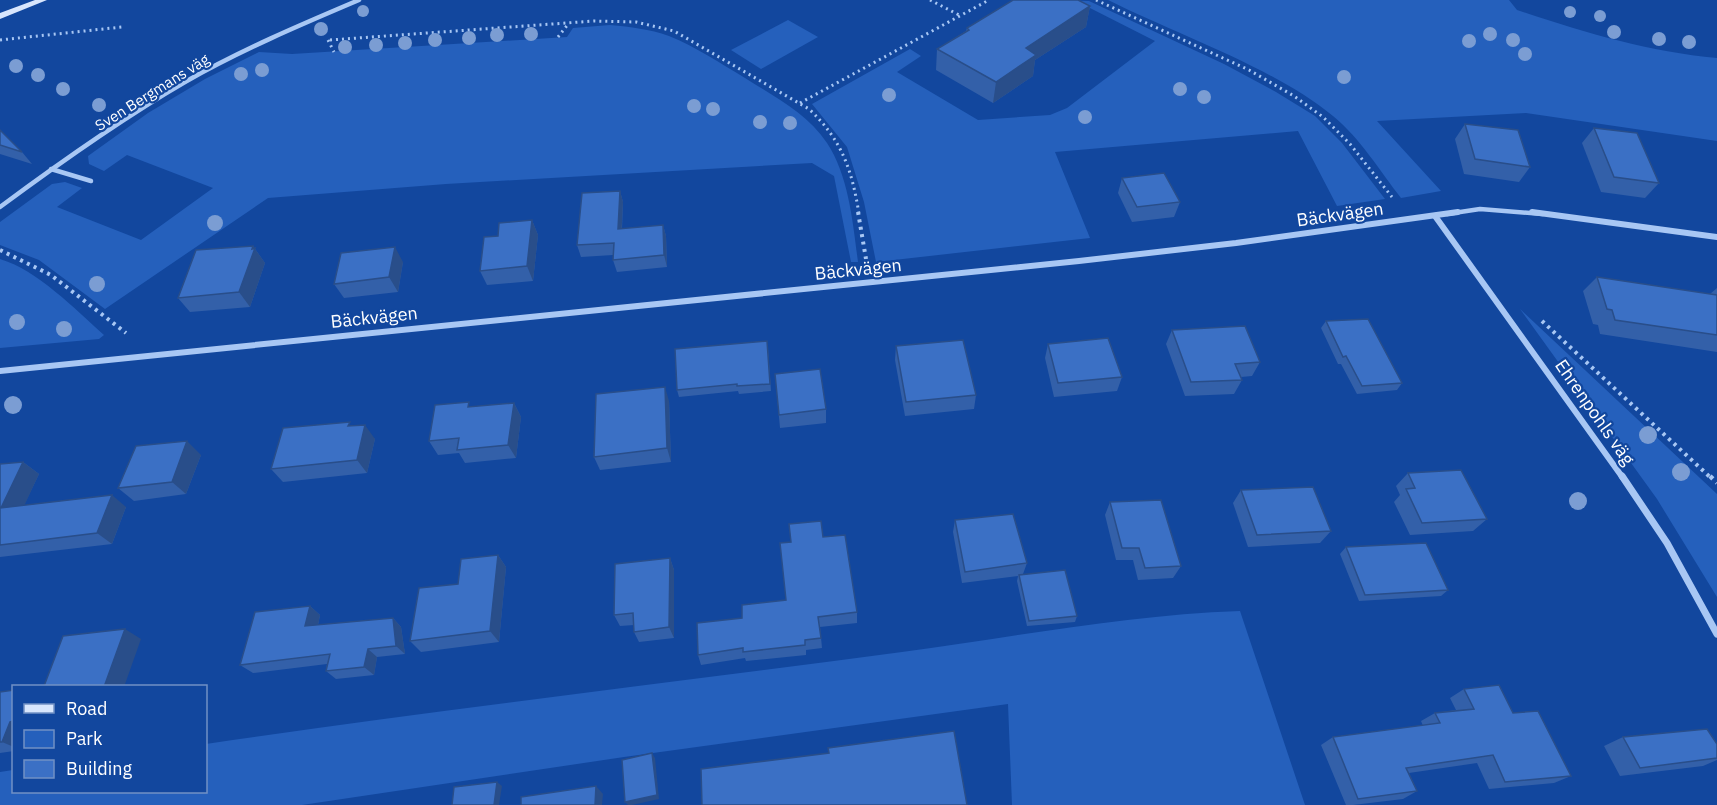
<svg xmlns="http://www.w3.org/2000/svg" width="1717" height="805" font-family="'IBM Plex Sans',sans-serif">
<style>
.green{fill:#2560bc}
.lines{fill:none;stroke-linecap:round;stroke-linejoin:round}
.path-far2{stroke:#a8c7f4;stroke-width:3;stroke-dasharray:2 4;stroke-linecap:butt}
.path-far1{stroke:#a8c7f4;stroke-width:4;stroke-dasharray:3 4.5;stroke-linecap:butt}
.path{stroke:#a8c7f4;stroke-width:4.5;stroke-dasharray:4 5;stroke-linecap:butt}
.street-far2{stroke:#a8c7f4;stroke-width:4.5}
.street-far1{stroke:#a8c7f4;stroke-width:6}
.street{stroke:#a8c7f4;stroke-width:7}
.secondary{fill:#d8e6fd;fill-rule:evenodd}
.tree{fill:#7b9dd3}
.wall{fill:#3360a9}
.shaded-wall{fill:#294e8a}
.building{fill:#3b70c5;stroke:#294e8a;stroke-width:1.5}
.labels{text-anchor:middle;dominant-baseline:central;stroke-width:4.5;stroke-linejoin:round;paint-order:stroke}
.far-street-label{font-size:15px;fill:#fff;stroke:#12479e}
.street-label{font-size:18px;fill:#fff;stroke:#12479e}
</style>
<rect width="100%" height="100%" fill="#12479e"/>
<g class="green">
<polygon points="1052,0 1089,1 1224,64 1276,92 1315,116 1342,143 1385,199 1337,206 1298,131 1055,152 1090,238 876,262 864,202 847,147 812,104 910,49 921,56 897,72 978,120 1050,115 1067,108 1155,41 1088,7"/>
<path d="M1108,0h401l8,10c66,22 131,42 200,48v83l-191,-28 -149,8 64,70 -40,7c-21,-27 -41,-60 -68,-82 -60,-49 -155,-81 -225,-116z"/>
<polygon points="788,20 818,37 761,69 731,50"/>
<path d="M610,25c21,2 39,4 59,11 27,11 51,27 76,42 30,19 62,35 82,65 22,33 26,81 31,119h-7l-17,-86 -22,-13 -366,21 -178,14 -163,111 -66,-49 -39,-15v-23l52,-38 13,-2 17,6 -25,19 84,33 72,-52 -86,-33 -23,16 -15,-7 -1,-8 60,-43 57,-34 54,-27 33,2 275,-17 6,-9z"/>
<path d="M0,259c37,11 75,50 104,76l-5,4 -99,9z"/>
<polygon points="1520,309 1717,494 1717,597 1657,499"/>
<path d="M1240,611l65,194h-293l-4,-101 -384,53 -322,48h-302v-33l13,-2 1,22h192v-48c231,-34 464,-61 696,-92 112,-15 224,-37 338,-41z"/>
</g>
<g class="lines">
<g class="path-far2">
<polyline points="930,0 959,15"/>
<polyline points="1096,0 1249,70 1294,96 1323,117 1350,144 1392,197"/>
<polyline points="558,37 569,23"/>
<polyline points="0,40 122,27"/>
<polyline points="328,40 334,52"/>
<path d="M330,40l264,-19 42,1 38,9 135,78c33,31 43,61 50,105"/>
<polyline points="800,103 989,0"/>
</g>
<g class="path-far1">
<polyline points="858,212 866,259"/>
<polyline points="0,250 51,275 126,333"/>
<polyline points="1542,321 1711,478"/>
</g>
<polyline class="path" points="1710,476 1717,483"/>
<g class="street-far2">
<polyline points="51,169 91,181"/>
<path d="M0,207c58,-43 123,-89 185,-125 56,-32 115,-57 174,-82"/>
<polyline points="1447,214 1480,209 1543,214"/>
</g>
<g class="street-far1">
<polyline points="1532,212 1717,237"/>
<polyline points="1435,216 1623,478"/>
<polyline points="0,371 1079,261 1236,243 1458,212"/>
</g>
<polyline class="street" points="1622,476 1667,543 1717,634"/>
<polygon class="secondary" points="35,0 47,0 0,19 0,13"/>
</g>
<g class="tree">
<circle cx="363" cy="11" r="6"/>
<circle cx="1570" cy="12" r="6"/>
<circle cx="1600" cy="16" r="6"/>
<circle cx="321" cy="29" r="7"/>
<circle cx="1614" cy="32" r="7"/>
<circle cx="531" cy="34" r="7"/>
<circle cx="1490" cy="34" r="7"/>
<circle cx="497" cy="35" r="7"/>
<circle cx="469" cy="38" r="7"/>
<circle cx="1659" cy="39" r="7"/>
<circle cx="435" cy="40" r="7"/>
<circle cx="1513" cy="40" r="7"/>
<circle cx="1469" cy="41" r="7"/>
<circle cx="1689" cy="42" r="7"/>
<circle cx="405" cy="43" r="7"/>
<circle cx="376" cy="45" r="7"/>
<circle cx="345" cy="47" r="7"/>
<circle cx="1525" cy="54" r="7"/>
<circle cx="16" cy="66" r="7"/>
<circle cx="262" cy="70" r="7"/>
<circle cx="241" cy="74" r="7"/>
<circle cx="38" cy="75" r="7"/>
<circle cx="1344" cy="77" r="7"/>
<circle cx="63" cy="89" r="7"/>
<circle cx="1180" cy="89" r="7"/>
<circle cx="889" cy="95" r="7"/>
<circle cx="1204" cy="97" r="7"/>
<circle cx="99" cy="105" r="7"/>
<circle cx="694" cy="106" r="7"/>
<circle cx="713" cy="109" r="7"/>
<circle cx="1085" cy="117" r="7"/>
<circle cx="760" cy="122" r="7"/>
<circle cx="790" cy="123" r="7"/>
<circle cx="215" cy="223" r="8"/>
<circle cx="97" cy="284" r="8"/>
<circle cx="17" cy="322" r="8"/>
<circle cx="64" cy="329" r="8"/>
<circle cx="13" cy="405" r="9"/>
<circle cx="1648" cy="435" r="9"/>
<circle cx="1681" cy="472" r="9"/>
<circle cx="1578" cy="501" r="9"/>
</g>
<g class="wall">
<polygon points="1090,6 1086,27 1035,60 1033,76 993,103 936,70 937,49 966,31 967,28"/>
<polygon points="1465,124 1530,167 1519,182 1464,174 1455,139"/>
<polygon points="1594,128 1659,183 1645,198 1601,192 1582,143"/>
<polygon points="0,130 22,152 32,164 0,154"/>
<polygon points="1122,178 1180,202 1174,217 1132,222 1118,193"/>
<polygon points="620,191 623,202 622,229 663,225 666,236 667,267 617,272 613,260 613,255 581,257 577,245"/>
<polygon points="532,220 538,235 533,281 487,285 480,271 498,236"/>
<polygon points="253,246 265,263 250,307 190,312 178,298"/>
<polygon points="403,262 398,292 344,298 334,284"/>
<polygon points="1597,277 1710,294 1717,288 1717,352 1600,334 1598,325 1593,324 1583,291"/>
<polygon points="1326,321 1402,383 1397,390 1357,394 1341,364 1338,364 1321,328"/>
<polygon points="1172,330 1260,362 1252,376 1241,377 1242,380 1234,394 1185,396 1166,344"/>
<polygon points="1048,344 1122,377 1117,391 1054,397 1045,358"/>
<polygon points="896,346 976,395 974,409 905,416 895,360"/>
<polygon points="768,348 771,391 739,394 738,391 679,397 677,390"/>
<polygon points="775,374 826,409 826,423 780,428"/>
<polygon points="669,401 671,462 600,470 594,457"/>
<polygon points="514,403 521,417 516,458 465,463 459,453 438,455 429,441 472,407"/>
<polygon points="353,426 375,439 367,473 283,482 271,469"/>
<polygon points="201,455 186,494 134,501 118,488"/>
<polygon points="23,462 39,474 24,505 126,507 112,544 0,557 0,464"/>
<polygon points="1408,473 1487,519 1473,531 1410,535 1394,502 1400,495 1396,486"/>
<polygon points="1241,490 1331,531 1320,543 1248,547 1233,503"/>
<polygon points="1110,502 1181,566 1173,578 1138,580 1133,560 1116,560 1105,515"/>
<polygon points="955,520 1027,563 1023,574 1077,616 1075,622 1027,626 1017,581 1018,576 962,583 953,532"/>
<polygon points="823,537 857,612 857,623 820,627 822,648 806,650 806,655 746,661 745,658 701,665 698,655 742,618 786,600 791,542"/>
<polygon points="1346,547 1448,590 1441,596 1359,601 1340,554"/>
<polygon points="498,555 506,567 499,642 421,652 410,641 458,584"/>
<polygon points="670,558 674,570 674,638 639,642 634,632 634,625 620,626 614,615"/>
<polygon points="310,606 320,615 318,625 393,618 401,627 405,654 377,657 374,675 336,679 326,671 327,664 253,673 240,665"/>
<polygon points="1464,689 1513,713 1571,776 1554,783 1489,789 1477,763 1409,773 1417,791 1403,799 1353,805 1346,805 1321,745 1333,737 1423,726 1421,721 1435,713 1456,710 1450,698"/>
<polygon points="14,690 14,751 0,753 0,692"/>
<polygon points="1623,737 1717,744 1717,760 1703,766 1620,776 1604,746"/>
</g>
<g class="shaded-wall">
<polygon points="1090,6 1086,27 1035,60 1033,76 993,103 996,82 1026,48"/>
<polygon points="620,191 623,202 621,241 618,229"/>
<polygon points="532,220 538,235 533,281 527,266"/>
<polygon points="663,225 666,236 667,267 664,255"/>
<polygon points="253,246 265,263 250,307 239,292"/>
<polygon points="395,247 403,262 398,292 389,277"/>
<polygon points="665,387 669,401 671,462 667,448"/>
<polygon points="514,403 521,417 516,458 508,445"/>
<polygon points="365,425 375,439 367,473 357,460"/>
<polygon points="187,441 201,455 186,494 172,482"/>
<polygon points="23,462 39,474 18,519 1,508"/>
<polygon points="112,495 126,507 112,544 97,533"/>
<polygon points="498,555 506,567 499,642 490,631"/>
<polygon points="670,558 674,570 674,638 669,627"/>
<polygon points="310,606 320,615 316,635 305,626"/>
<polygon points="393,618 401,627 405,654 396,646"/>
<polygon points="125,629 141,639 124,687 104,687"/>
<polygon points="368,649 377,657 374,675 364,667"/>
<polygon points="10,722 14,723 14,747 2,742"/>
<polygon points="652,753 655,758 659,799 632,805 628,805 625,802"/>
<polygon points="497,782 502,786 499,805 494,805"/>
<polygon points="596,786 603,794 602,805 595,805"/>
</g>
<g class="building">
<polygon points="1013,0 1078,0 1090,6 1026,48 1036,55 996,82 937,49 969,30 967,28"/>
<polygon points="1465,124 1518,130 1530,167 1475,159"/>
<polygon points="1594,128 1637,133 1659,183 1614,177"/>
<polygon points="0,130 22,152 0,145"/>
<polygon points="1164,173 1180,202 1137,207 1122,178"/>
<polygon points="620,191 618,229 663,225 664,255 613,260 614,243 577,245 582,193"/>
<polygon points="532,220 527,266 480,271 484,237 498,236 499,223"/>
<polygon points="253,246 252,249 255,248 239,292 178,298 196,250"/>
<polygon points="395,247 389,277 334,284 341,253"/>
<polygon points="1597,277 1717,295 1717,335 1615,320 1612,310 1607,309"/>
<polygon points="1368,319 1402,383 1362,386 1346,356 1343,357 1326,321"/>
<polygon points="1245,326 1260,362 1235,364 1242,380 1191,382 1172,330"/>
<polygon points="1108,338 1122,377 1058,383 1048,344"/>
<polygon points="963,340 976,395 906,402 896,346"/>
<polygon points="767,341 770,384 737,386 737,384 677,390 675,349"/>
<polygon points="820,369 826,409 779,415 775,374"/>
<polygon points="665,387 667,448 594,457 596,394"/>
<polygon points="469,402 468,407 514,403 508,445 457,450 459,438 429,441 435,405"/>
<polygon points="350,422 348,426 365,425 357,460 271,469 283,428"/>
<polygon points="187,441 172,482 118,488 136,446"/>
<polygon points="23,462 1,508 112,495 97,533 0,545 0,464"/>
<polygon points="1461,470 1487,519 1422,523 1406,489 1415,488 1408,473"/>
<polygon points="1313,487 1331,531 1257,535 1241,490"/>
<polygon points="1161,500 1181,566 1145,568 1139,548 1122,548 1110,502"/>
<polygon points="1013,514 1027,563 965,572 955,520"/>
<polygon points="821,521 823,537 845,535 857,612 818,617 821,638 805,640 805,645 743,652 743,648 698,655 697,623 742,618 742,605 786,600 780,543 791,542 789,524"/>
<polygon points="1426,543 1448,590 1365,595 1346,547"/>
<polygon points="498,555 490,631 410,641 419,588 458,584 461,559"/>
<polygon points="670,558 669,627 634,632 633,613 614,615 615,564"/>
<polygon points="1065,570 1077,616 1029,621 1019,575"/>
<polygon points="310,606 305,626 393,618 396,646 368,649 364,667 326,671 330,654 240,665 255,612"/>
<polygon points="125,629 104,687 40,687 44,686 63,636"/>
<polygon points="1499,685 1513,713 1538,711 1571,776 1505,782 1493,755 1406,768 1417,791 1358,799 1333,737 1440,723 1435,713 1474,709 1464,689"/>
<polygon points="14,690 14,721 10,722 2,742 0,742 0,692"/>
<polygon points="1707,729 1717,744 1717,758 1640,768 1623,737"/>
<polygon points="954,731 967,805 702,805 701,769 829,753 828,748"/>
<polygon points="652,753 657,795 625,802 622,760"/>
<polygon points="497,782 494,805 452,805 454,787"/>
<polygon points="596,786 595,805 521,805 521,797"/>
</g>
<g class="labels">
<g class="far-street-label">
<text transform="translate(152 92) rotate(-32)">Sven Bergmans väg</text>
</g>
<g class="street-label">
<text transform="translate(1340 214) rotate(-8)">Bäckvägen</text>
<text transform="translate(858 269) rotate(-6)">Bäckvägen</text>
<text transform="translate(374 317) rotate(-6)">Bäckvägen</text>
<text transform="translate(1595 412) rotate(55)">Ehrenpohls väg</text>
</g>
</g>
<rect x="12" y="685" width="195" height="108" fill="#12479e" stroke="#7191c5" stroke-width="1.5"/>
<rect x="24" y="704" width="30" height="9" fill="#d8e6fd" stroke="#7191c5" stroke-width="1.5"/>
<text x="66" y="715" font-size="18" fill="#ffffff">Road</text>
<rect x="24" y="730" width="30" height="18" fill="#2560bc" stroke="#7191c5" stroke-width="1.5"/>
<text x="66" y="745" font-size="18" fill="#ffffff">Park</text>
<rect x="24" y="760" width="30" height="18" fill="#3b70c5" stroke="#7191c5" stroke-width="1.5"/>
<text x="66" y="775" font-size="18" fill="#ffffff">Building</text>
</svg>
